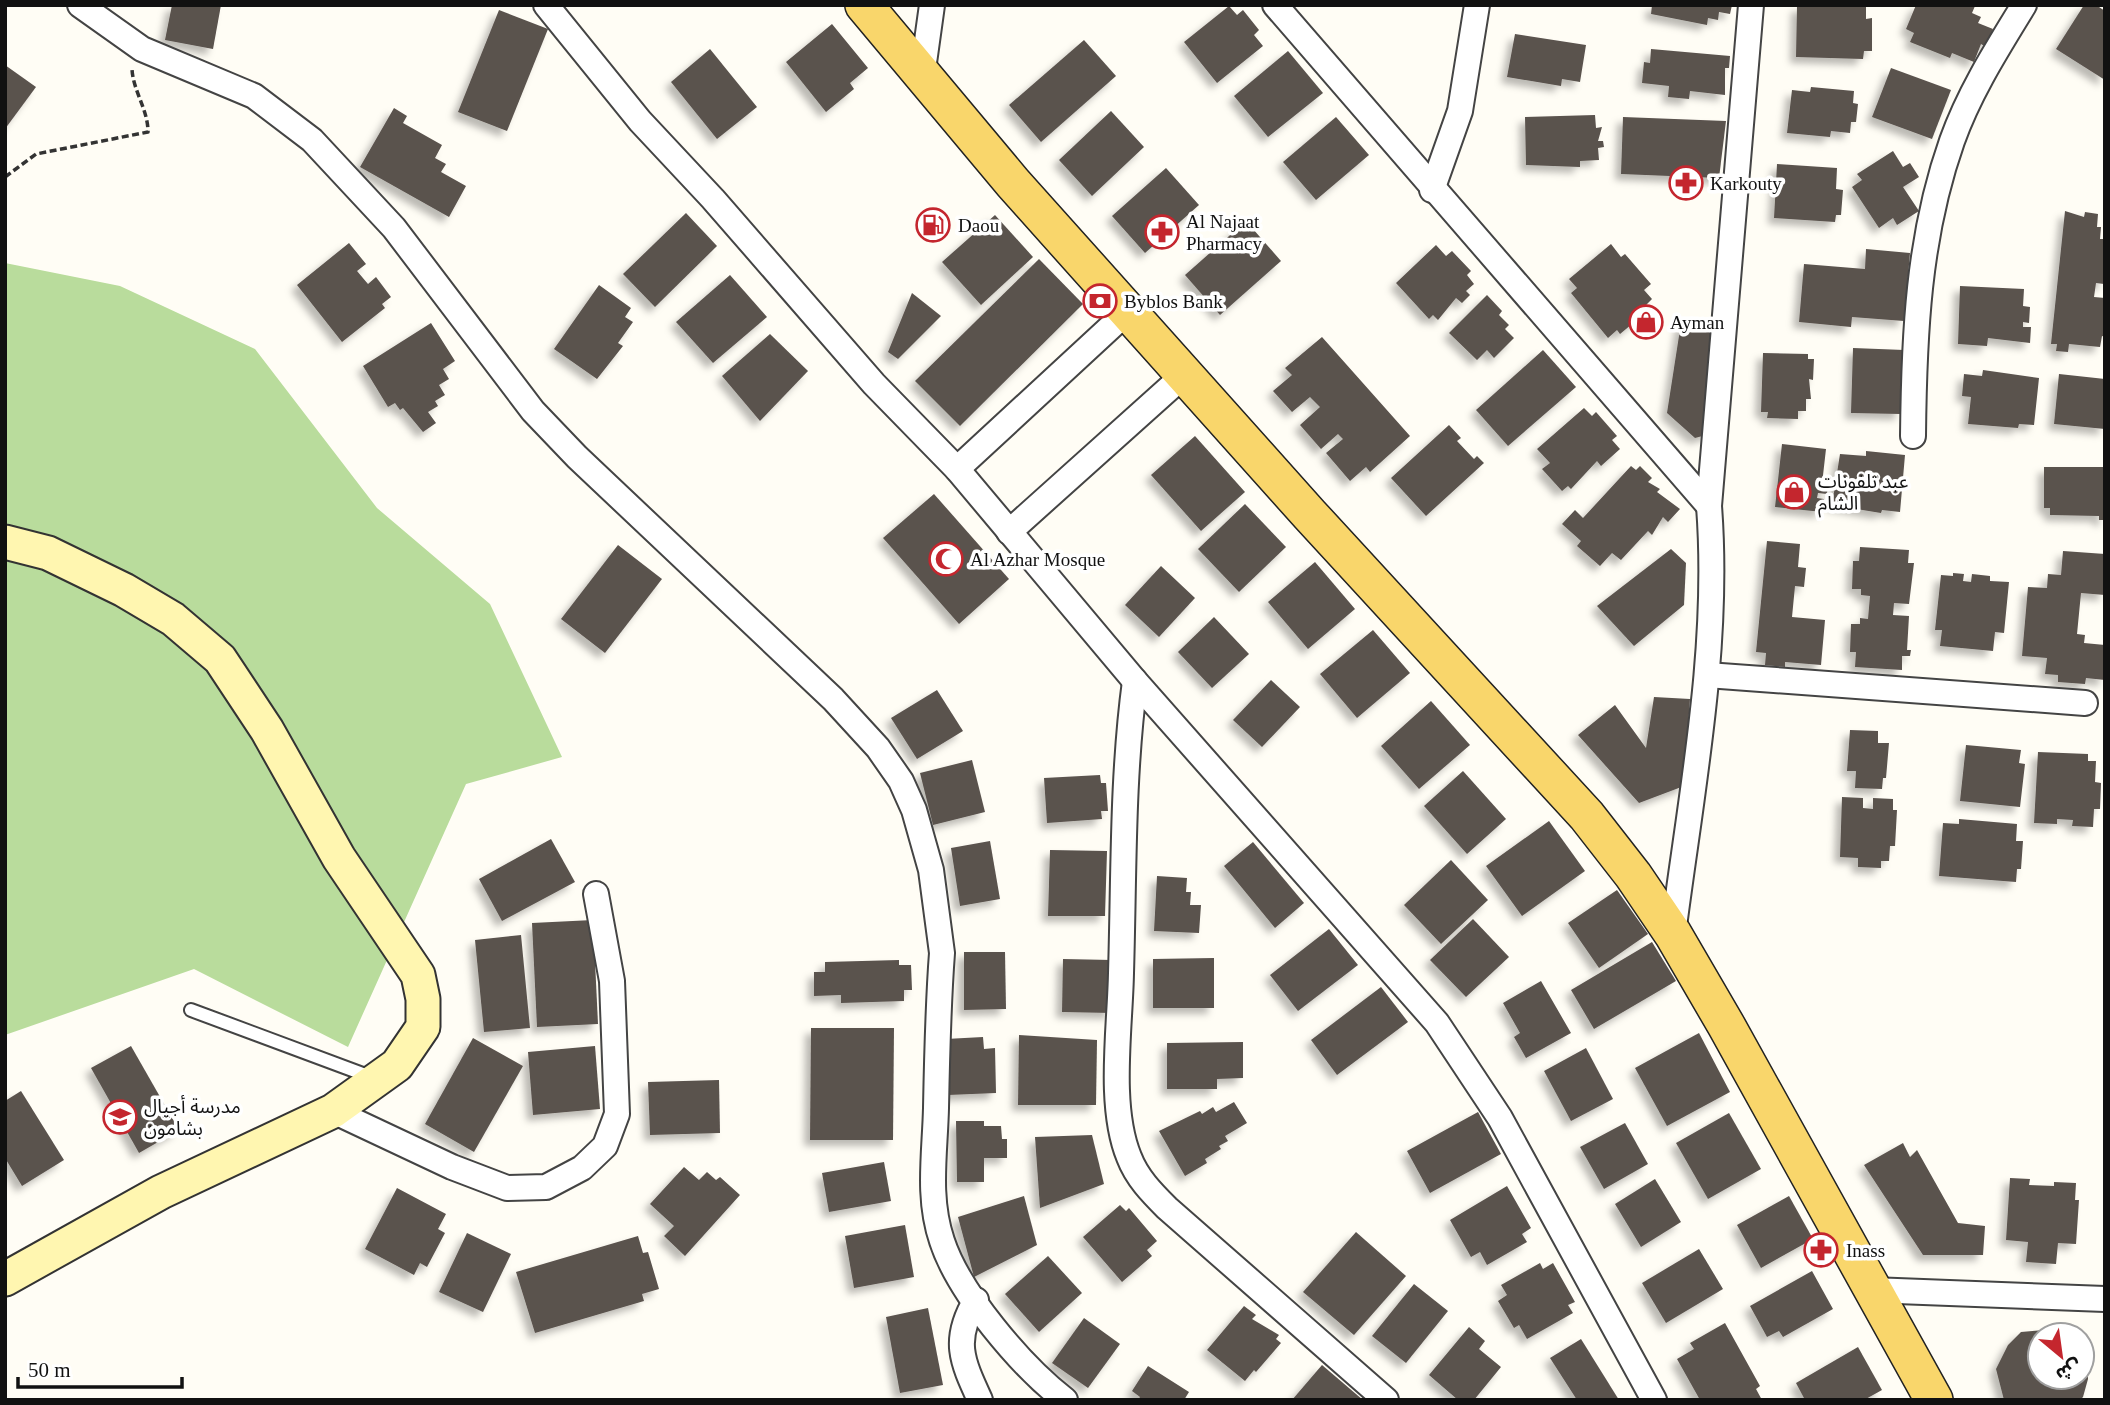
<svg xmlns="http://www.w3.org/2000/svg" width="2110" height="1405" font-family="'Times New Roman','Noto Sans Arabic',serif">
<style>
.forest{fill:#b9dc9c}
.building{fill:#5a524d;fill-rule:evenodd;filter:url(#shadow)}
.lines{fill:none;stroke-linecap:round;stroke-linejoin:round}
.lane-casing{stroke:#444;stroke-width:16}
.street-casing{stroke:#444;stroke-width:28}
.secondary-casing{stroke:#333;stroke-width:37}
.primary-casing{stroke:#222;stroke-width:40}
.path{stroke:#333;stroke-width:3.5;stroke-dasharray:7 3.5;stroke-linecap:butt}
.lane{stroke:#fff;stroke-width:12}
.street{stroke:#fff;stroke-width:24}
.secondary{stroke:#fff6b0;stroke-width:33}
.primary{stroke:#f9d66b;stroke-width:37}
.labels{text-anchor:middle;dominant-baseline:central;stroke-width:7;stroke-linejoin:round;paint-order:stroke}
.poi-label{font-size:19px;fill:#111;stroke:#fff;text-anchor:start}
</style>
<defs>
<filter id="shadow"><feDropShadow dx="-6" dy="6" stdDeviation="3.5" flood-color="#0004"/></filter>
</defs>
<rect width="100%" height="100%" fill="#fffdf5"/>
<polygon class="forest" points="5,263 120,286 255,349 377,508 490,604 562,757 466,784 348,1047 194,969 5,1035"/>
<g class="building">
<polygon points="172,5 221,5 213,49 165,40"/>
<polygon points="1652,5 1732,5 1730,14 1719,12 1718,20 1708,18 1707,25 1651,14"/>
<polygon points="1916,5 1975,6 1972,13 1981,17 1978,23 1993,29 1986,47 1981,44 1974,62 1952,53 1950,58 1910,42 1914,33 1906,29"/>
<polygon points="2084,5 2096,5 2105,11 2105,80 2056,49"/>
<polygon points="1229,6 1237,15 1243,10 1259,30 1254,35 1263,46 1217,83 1184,42"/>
<polygon points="1797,6 1866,7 1866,19 1872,18 1872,51 1864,51 1863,59 1796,57"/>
<polygon points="499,10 548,29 507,131 458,112"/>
<polygon points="832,24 868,68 850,83 854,89 826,112 786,62"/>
<polygon points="1515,34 1586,45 1580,82 1562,79 1561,86 1507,77"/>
<polygon points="1084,40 1116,76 1041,142 1009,105"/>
<polygon points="710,49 757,107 717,139 671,82"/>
<polygon points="1651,49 1730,56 1729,68 1725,68 1725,95 1690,91 1689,99 1668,97 1669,86 1642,83 1644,62 1650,63"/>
<polygon points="1288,51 1323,93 1268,137 1234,96"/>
<polygon points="5,65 36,87 5,129"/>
<polygon points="1891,68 1951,90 1932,139 1872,117"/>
<polygon points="1811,87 1854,91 1853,103 1858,104 1856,122 1851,122 1850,133 1831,131 1830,137 1787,133 1792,90 1810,92"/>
<polygon points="394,108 407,116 403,123 442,145 435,158 446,164 441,172 466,186 449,217 360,167"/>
<polygon points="1111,111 1144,147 1092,196 1059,160"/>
<polygon points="1595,115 1596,128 1602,127 1598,141 1603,141 1604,147 1598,148 1599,160 1580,161 1580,167 1526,165 1525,117"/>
<polygon points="1336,117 1369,155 1316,200 1283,162"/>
<polygon points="1623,117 1726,121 1719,178 1621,174"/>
<polygon points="1893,151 1903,167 1910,163 1919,177 1903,187 1919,211 1897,225 1893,218 1879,228 1852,187 1862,180 1857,174"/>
<polygon points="1777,164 1837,168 1836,189 1843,190 1841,215 1836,215 1835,222 1774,218"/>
<polygon points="1166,168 1199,205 1145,253 1112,216"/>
<polygon points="2065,211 2084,217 2085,212 2098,214 2097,227 2101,227 2100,239 2104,239 2105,246 2104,284 2096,283 2094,297 2105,298 2105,337 2102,336 2100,347 2069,344 2068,352 2056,351 2057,344 2051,344"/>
<polygon points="686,213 717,246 655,307 623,274"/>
<polygon points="995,215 1033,257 981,305 942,262"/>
<polygon points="1246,221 1281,261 1220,315 1185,275"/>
<polygon points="349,243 366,264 357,271 368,284 376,277 391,297 382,304 385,308 342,342 297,285"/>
<polygon points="1611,244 1621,257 1625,254 1651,284 1644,290 1652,299 1646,305 1650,309 1620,334 1617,330 1608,338 1571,293 1577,288 1569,279"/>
<polygon points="1436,245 1446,256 1452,251 1471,271 1467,275 1474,284 1466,291 1470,295 1462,303 1456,298 1438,320 1433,315 1429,319 1396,283"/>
<polygon points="1866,249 1910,253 1904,321 1852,317 1851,327 1799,322 1804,264 1865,269"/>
<polygon points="1039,259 1083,304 960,426 915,381"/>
<polygon points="730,275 767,317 713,363 676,322"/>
<polygon points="599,285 631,308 625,317 633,322 618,343 623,346 597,379 554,349"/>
<polygon points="1960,286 2024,289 2023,306 2030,307 2029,323 2023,322 2023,327 2031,327 2030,343 1988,338 1987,346 1958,344"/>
<polygon points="912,293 941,316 898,359 888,352"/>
<polygon points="1487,295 1502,311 1499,315 1509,325 1505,329 1514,338 1494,358 1487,350 1477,360 1449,333"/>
<polygon points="431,323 455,361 443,369 449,379 439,385 445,395 435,401 438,406 428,412 436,423 423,432 403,408 400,410 395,403 388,407 363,366"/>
<polygon points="1681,323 1717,323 1710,434 1695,438 1667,413"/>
<polygon points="770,334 808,371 760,421 722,376"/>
<polygon points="1322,337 1410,436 1370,472 1366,467 1350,481 1326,453 1343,439 1338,434 1321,449 1300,425 1320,407 1310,397 1292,412 1273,391 1292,375 1285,368"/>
<polygon points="1853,348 1904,350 1901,414 1851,413"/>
<polygon points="1543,350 1576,387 1508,446 1476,410"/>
<polygon points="1763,353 1808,354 1808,359 1814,359 1813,380 1809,379 1811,399 1806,399 1806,411 1798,411 1798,419 1767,418 1768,412 1761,412"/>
<polygon points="1983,370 2039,378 2034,425 2019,424 2018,428 1968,424 1971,397 1962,396 1964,374 1982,376"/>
<polygon points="2059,374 2105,379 2105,429 2054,424"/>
<polygon points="1584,408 1592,416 1596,412 1617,436 1612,440 1620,449 1601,466 1597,461 1571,489 1568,486 1562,491 1542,469 1550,463 1537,449"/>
<polygon points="1449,425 1461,438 1457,441 1474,459 1477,456 1484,463 1426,516 1391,478"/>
<polygon points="1195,436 1245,492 1201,531 1151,475"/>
<polygon points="1782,444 1826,449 1822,484 1828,485 1827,494 1818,493 1817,498 1824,499 1822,512 1775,507"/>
<polygon points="1866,451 1905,455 1900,512 1882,510 1881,513 1832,505 1840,454 1866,456"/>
<polygon points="1631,466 1636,470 1640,466 1652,478 1648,482 1660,489 1657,492 1680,509 1668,522 1663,517 1652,535 1648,531 1621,560 1612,553 1600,566 1577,546 1581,541 1562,524 1575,510 1583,518"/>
<polygon points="2044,467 2105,467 2105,520 2099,520 2099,516 2050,515 2050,508 2044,508"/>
<polygon points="934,494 1009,579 959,624 883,538"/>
<polygon points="1245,504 1286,547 1239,592 1198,549"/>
<polygon points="1767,541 1800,544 1798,567 1806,568 1804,587 1795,586 1792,617 1825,620 1821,665 1785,662 1785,667 1765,665 1766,653 1756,652"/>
<polygon points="618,545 662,579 605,653 561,619"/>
<polygon points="1860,547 1909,550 1908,563 1914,563 1909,604 1894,603 1893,615 1909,616 1907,650 1911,650 1910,656 1902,656 1902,670 1855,667 1856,652 1850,652 1851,624 1860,624 1860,618 1868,619 1870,596 1861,595 1861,589 1852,589 1853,561 1859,561"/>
<polygon points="1671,549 1686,563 1684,605 1634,646 1597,606"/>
<polygon points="2063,551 2105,554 2105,595 2081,593 2077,634 2085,635 2084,643 2105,645 2105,680 2086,678 2085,684 2058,682 2058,675 2045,674 2047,658 2022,656 2028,587 2047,588 2048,574 2061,575"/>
<polygon points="1315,562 1355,609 1308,649 1268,602"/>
<polygon points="1161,566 1195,598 1159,637 1125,605"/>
<polygon points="1953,573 1964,574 1963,581 1971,582 1972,574 1990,576 1990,581 2009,582 2004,633 1995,632 1993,651 1940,646 1942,630 1935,630 1941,575 1953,576"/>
<polygon points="1214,617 1249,654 1212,688 1178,652"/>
<polygon points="1373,630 1410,673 1357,718 1320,674"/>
<polygon points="1271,680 1300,707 1262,747 1233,720"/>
<polygon points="937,690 963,731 917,759 891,718"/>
<polygon points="1654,697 1690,699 1684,786 1639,803 1578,735 1615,705 1646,748"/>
<polygon points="1431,701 1470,745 1419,789 1381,746"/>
<polygon points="1850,730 1878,731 1878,743 1889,743 1886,778 1883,778 1882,789 1855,788 1856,771 1847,771"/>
<polygon points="1966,745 2021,750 2019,763 2025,764 2020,807 1960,801"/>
<polygon points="2038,752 2088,754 2088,761 2096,761 2095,782 2101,783 2100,809 2094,809 2093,827 2072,826 2073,820 2057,819 2057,824 2034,823"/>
<polygon points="972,760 985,812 933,825 920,773"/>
<polygon points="1463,771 1506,819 1467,854 1424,806"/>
<polygon points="1100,775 1101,783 1106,783 1108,811 1101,811 1102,819 1047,823 1044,778"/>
<polygon points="1842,797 1863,798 1863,808 1873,809 1873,798 1893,799 1893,810 1897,810 1895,846 1890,846 1889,861 1881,861 1881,868 1858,867 1858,858 1840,857"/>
<polygon points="1959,819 2017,824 2016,841 2023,841 2021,869 2017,869 2016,882 1939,876 1943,823 1959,824"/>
<polygon points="1549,821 1585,871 1522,916 1486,866"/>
<polygon points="551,839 575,882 502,921 479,879"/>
<polygon points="990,841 1000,899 960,906 951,848"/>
<polygon points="1253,842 1304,903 1275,928 1224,866"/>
<polygon points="1050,850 1107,851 1105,916 1048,916"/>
<polygon points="1451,860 1488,900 1441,944 1404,905"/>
<polygon points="1157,876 1187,878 1186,892 1191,892 1190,905 1201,905 1199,933 1154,931"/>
<polygon points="1617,890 1648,934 1599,968 1568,923"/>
<polygon points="1473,919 1509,957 1466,997 1430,960"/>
<polygon points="593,920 598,1024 537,1027 532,923"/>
<polygon points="1329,929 1358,965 1298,1011 1270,975"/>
<polygon points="521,935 530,1028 484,1032 475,940"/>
<polygon points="1652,942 1676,981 1594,1029 1571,990"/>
<polygon points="964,952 1005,952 1006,1009 964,1010"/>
<polygon points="1214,958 1214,1008 1153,1008 1153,959"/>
<polygon points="1063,959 1112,960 1112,1013 1062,1012"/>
<polygon points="899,960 899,965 911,965 912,990 904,990 904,1001 841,1003 841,995 814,996 814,972 825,972 825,962"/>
<polygon points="1541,981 1571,1033 1526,1058 1514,1037 1520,1033 1503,1003"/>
<polygon points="1381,987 1408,1022 1337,1075 1311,1040"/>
<polygon points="811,1028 894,1028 893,1140 810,1140"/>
<polygon points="1699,1033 1730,1092 1667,1126 1635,1068"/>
<polygon points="1019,1035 1097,1040 1096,1105 1018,1105"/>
<polygon points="983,1037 984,1049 995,1048 996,1093 948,1095 946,1039"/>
<polygon points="473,1038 523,1066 474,1152 425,1124"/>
<polygon points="1243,1042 1243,1078 1217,1079 1217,1089 1167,1089 1167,1043"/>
<polygon points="131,1046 179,1130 139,1153 91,1068"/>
<polygon points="595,1046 600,1109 533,1115 528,1052"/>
<polygon points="1586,1048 1613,1099 1571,1121 1544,1071"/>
<polygon points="719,1080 720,1133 650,1135 648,1082"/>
<polygon points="21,1091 64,1160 22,1186 5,1158 5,1101"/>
<polygon points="1234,1102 1247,1123 1225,1136 1228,1141 1219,1146 1221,1149 1205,1159 1207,1163 1185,1176 1159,1131 1200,1111 1202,1114 1213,1107 1216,1112"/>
<polygon points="1478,1112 1501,1154 1430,1193 1407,1151"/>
<polygon points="1729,1113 1761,1169 1708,1199 1676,1143"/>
<polygon points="956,1121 984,1121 984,1126 1001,1126 1002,1139 1007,1139 1007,1158 984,1158 984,1182 957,1182"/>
<polygon points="1625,1123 1648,1164 1604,1189 1580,1147"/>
<polygon points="1092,1135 1104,1184 1040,1208 1035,1137"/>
<polygon points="1903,1143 1910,1157 1917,1150 1958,1223 1985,1226 1983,1255 1923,1255 1864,1165"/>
<polygon points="884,1162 891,1201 829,1212 822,1173"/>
<polygon points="684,1167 699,1180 707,1172 716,1180 720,1177 740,1195 685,1256 664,1236 674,1226 650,1204"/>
<polygon points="2010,1178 2030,1179 2029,1185 2054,1186 2054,1182 2076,1183 2075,1200 2079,1200 2076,1244 2058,1243 2056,1264 2026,1262 2028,1242 2006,1240"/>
<polygon points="1655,1179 1681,1222 1641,1247 1615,1204"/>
<polygon points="1507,1186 1531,1228 1522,1234 1527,1242 1487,1265 1480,1252 1471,1257 1450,1220"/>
<polygon points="397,1188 446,1214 438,1229 445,1233 427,1267 420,1263 414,1275 365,1249"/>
<polygon points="1024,1196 1037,1245 974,1277 958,1217"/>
<polygon points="1789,1196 1813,1239 1761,1268 1737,1225"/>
<polygon points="1120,1205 1126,1211 1129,1208 1157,1241 1147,1250 1152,1256 1122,1282 1083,1237"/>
<polygon points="905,1225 914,1277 854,1288 845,1236"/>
<polygon points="1356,1232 1406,1276 1354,1335 1303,1292"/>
<polygon points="467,1233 511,1254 483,1312 439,1292"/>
<polygon points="638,1236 643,1253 648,1252 659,1289 642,1294 644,1301 535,1333 516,1272"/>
<polygon points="1699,1249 1723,1289 1666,1323 1642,1283"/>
<polygon points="1048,1256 1082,1293 1039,1332 1005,1294"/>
<polygon points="1540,1263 1543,1269 1553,1263 1575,1302 1568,1305 1573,1313 1527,1339 1519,1325 1514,1328 1498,1301 1507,1295 1501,1285"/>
<polygon points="1812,1271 1833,1309 1783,1337 1779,1331 1767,1337 1750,1306"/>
<polygon points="1414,1284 1448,1311 1406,1363 1372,1336"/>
<polygon points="1244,1306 1256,1315 1252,1319 1279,1335 1276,1339 1281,1343 1256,1372 1254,1370 1245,1381 1207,1350"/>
<polygon points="928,1308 943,1385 900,1393 886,1317"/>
<polygon points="1084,1318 1120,1344 1088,1388 1052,1363"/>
<polygon points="1725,1323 1760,1386 1756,1389 1762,1400 1700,1400 1677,1359 1694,1349 1690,1343"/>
<polygon points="1469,1327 1485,1341 1479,1349 1501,1367 1474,1400 1458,1400 1429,1375"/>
<path d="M2044,1330l39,3 2,12 6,2 1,13 -4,2v17l-5,18 -3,3h-76l-8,-31 12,-24 13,-13zM2040,1335h42v42h-42z"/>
<polygon points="1581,1339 1619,1400 1577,1400 1550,1358"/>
<polygon points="1858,1347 1882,1390 1864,1400 1805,1400 1796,1383"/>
<polygon points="1322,1365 1363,1400 1292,1400"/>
<polygon points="1148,1366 1189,1392 1184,1400 1138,1400 1140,1397 1132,1391"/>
</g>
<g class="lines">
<defs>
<polyline id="lane" points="191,1010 371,1077"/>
<g id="street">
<path d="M80,5l62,44 112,47 58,44 82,88 139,183 44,46 256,242 45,49 23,33 13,29 17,60 11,83c-4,52 -5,103 -6,155 -1,45 -9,89 6,133 17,52 79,125 123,159"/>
<polyline points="546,5 640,121 713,199 874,384 957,469 1135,681 1437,1023 1500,1118 1654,1400"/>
<polyline points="1275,5 1709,506"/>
<polyline points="922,77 932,5"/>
<polyline points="1432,190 1460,111 1477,5"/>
<path d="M1913,436c1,-100 5,-199 39,-295 17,-48 45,-92 72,-136"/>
<polyline points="957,469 1128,311"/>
<polyline points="1009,532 1184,375"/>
<polyline points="1707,675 2085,703"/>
<path d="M1135,681c-13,97 -11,194 -14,292 -1,55 -13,133 8,184 8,21 23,36 38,51l219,192"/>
<path d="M1673,934c18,-141 47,-285 36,-428l42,-501"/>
<polyline points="333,1111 452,1167 507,1188 546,1187 582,1168 605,1146 617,1114 612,981 596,894"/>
<polyline points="1871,1290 2105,1299"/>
<path d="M976,1300c-24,40 -14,61 4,100"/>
</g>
<polyline id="secondary" points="5,542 48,553 124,590 173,619 220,659 267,730 339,858 418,975 423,999 423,1027 397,1065 333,1111 161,1192 5,1279"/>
<polyline id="primary" points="864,5 1013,183 1310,515 1587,816 1633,875 1673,934 1726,1025 1934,1400"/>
</defs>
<use href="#lane" class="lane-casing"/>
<use href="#street" class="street-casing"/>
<use href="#secondary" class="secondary-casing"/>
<use href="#primary" class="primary-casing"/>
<path class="path" d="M5,177l31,-23 112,-22c0,-23 -15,-41 -16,-63"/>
<use href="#lane" class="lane"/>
<use href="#street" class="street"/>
<use href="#secondary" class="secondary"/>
<use href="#primary" class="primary"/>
</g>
<defs>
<symbol id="pharmacy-ring" viewBox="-11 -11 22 22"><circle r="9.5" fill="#fff" stroke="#c4262e" stroke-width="1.5"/><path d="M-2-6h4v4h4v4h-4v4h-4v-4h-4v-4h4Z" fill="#c4262e"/></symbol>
<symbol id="fuel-ring" viewBox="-11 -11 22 22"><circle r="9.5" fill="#fff" stroke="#c4262e" stroke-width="1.5"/><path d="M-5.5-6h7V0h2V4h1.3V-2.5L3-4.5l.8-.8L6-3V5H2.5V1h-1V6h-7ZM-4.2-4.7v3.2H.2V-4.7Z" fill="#c4262e"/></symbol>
<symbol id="bank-ring" viewBox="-11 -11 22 22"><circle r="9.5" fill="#fff" stroke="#c4262e" stroke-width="1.5"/><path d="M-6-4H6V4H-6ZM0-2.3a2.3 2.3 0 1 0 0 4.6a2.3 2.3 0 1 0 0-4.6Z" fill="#c4262e"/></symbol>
<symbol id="shop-ring" viewBox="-11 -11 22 22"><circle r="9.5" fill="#fff" stroke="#c4262e" stroke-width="1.5"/><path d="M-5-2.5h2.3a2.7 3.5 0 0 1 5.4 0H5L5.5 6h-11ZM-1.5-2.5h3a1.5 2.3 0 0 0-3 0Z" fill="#c4262e"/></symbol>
<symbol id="mosque-ring" viewBox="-11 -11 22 22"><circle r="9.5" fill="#fff" stroke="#c4262e" stroke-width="1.5"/><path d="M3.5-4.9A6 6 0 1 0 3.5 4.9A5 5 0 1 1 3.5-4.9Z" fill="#c4262e"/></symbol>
<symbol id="school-ring" viewBox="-11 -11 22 22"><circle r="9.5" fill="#fff" stroke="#c4262e" stroke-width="1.5"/><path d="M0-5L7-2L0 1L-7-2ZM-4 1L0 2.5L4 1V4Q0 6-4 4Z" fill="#c4262e"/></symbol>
</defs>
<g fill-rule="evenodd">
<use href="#pharmacy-ring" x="1667" y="164" width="38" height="38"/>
<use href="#fuel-ring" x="914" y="206" width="38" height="38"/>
<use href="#pharmacy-ring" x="1143" y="213" width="38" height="38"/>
<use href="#bank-ring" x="1081" y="282" width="38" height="38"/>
<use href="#shop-ring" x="1627" y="303" width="38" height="38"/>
<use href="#shop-ring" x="1775" y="473" width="38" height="38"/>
<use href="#mosque-ring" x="927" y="540" width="38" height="38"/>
<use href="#school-ring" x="101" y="1098" width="38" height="38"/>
<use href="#pharmacy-ring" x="1802" y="1231" width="38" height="38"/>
</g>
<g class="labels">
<g class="poi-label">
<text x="1710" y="183">Karkouty</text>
<text x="1186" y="221">Al Najaat<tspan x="1186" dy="22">Pharmacy</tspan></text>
<text x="958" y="225">Daou</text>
<text x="1124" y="301">Byblos Bank</text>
<text x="1670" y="322">Ayman</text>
<text x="1818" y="481">عبد تلفونات<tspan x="1818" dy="22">الشام</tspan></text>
<text x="970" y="559">Al Azhar Mosque</text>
<text x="144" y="1106">مدرسة أجيال<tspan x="144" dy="22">بشامون</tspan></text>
<text x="1846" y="1250">Inass</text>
</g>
</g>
<rect width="2110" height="1405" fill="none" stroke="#111111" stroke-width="14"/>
<g transform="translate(2061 1356) rotate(151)"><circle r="33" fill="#ffffff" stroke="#a0a0a0" stroke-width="2"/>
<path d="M0-5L12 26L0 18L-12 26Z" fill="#c4262e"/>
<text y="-10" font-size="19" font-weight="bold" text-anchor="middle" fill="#111111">ش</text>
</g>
<path d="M18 1377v10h164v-10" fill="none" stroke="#111111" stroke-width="3.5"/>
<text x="28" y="1377" font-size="21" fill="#111111" stroke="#ffffff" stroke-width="5" paint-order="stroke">50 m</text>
</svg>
